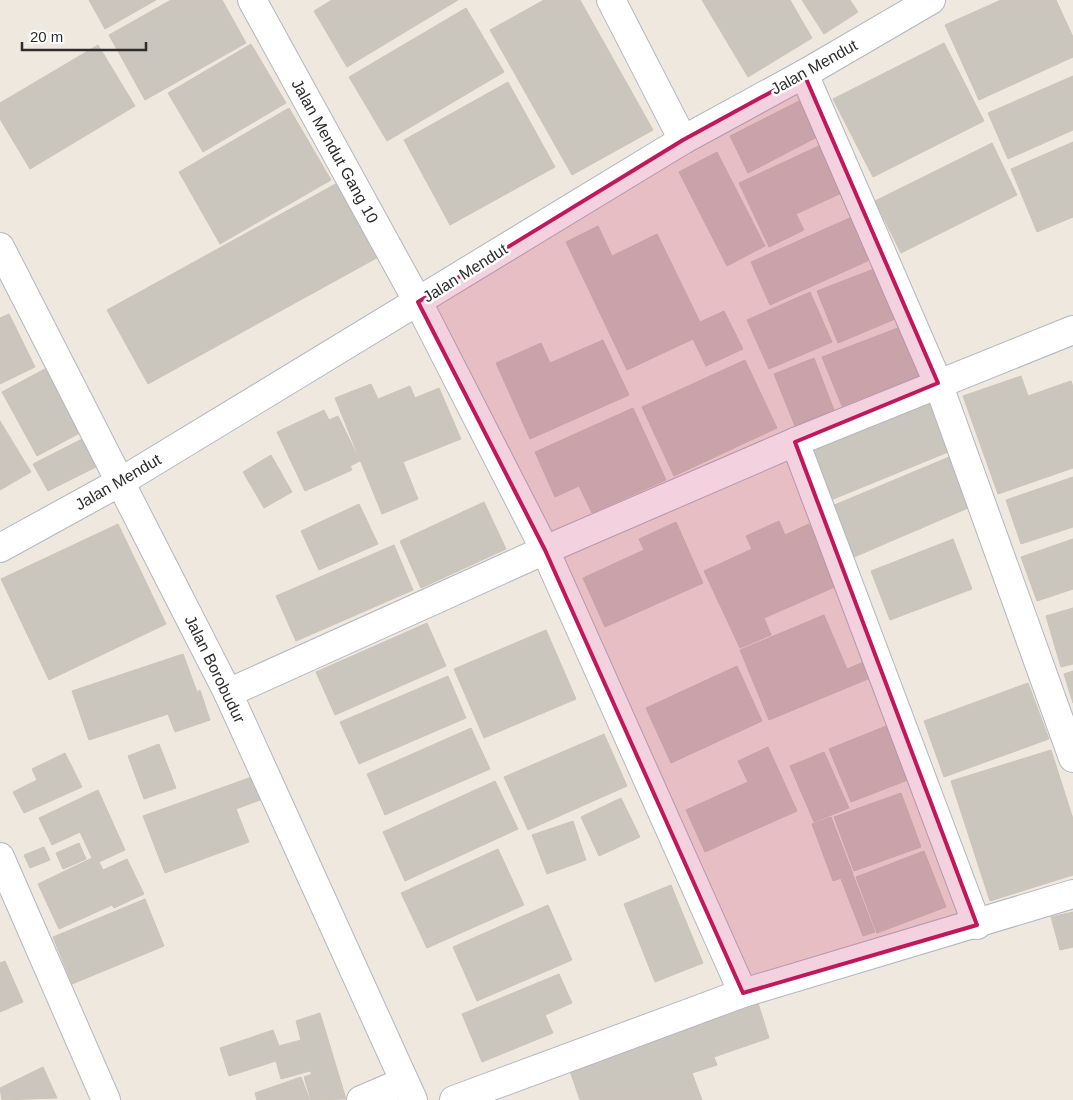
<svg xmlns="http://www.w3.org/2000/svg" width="1073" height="1100" font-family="Helvetica,sans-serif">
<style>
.building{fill:#cbc6bd;stroke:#cbc4b8}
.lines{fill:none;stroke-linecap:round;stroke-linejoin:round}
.minor-casing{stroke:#b3b6c1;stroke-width:30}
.minor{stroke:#fff;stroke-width:28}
.marked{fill:#c2185b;fill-opacity:0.2;stroke:#c2185b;stroke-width:4;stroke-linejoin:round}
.labels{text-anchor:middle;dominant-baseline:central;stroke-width:5;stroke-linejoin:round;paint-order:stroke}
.street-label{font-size:16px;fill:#2d2d2d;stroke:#fff}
</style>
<rect width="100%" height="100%" fill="#efe8df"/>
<g class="building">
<polygon points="89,0 156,0 105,29"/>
<polygon points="171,0 222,0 246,43 145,100 109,35"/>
<polygon points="332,0 458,0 347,67 314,11"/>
<polygon points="544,0 580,0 653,130 572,175 490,30"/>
<polygon points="702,0 790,0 812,38 748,77"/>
<polygon points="802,0 850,0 858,12 824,34"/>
<polygon points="1001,0 1056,0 1073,37 1073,57 979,100 945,25"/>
<polygon points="466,8 504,72 387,141 349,77"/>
<polygon points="944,43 984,121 873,177 833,99"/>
<polygon points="251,44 286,103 203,152 168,93"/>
<polygon points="98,45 135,106 30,169 0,119 0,103"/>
<polygon points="1073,76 1073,130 1008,159 988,113"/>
<polygon points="508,82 555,167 450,225 404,140"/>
<polygon points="805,98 823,134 748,173 730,136"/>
<polygon points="289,108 331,180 220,244 179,172"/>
<polygon points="1073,142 1073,217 1037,232 1011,169"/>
<polygon points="992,143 1017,195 901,253 875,201"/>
<polygon points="823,144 846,191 796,214 804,230 769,247 739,183"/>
<polygon points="717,152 765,246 727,266 679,172"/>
<polygon points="341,181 382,255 148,384 107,310"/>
<polygon points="854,216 874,258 770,305 751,262"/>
<polygon points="598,226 612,256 657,234 700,322 724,311 743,349 706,366 693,339 627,370 566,242"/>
<polygon points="879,267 900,317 838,343 817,291"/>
<polygon points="810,292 832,342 769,369 747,320"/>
<polygon points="9,314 35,367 0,384 0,318"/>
<polygon points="903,326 922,375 842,406 822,357"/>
<polygon points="603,340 629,395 530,439 496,363 541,343 550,363"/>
<polygon points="814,358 834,410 795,426 774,374"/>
<polygon points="745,360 777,428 674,476 642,407"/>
<polygon points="54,364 89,428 37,456 2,392"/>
<polygon points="1021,376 1028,396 1071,381 1073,387 1073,468 998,494 963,396"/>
<polygon points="371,384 378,399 410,386 415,398 439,388 461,439 403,462 418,499 382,514 335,398"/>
<polygon points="932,398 953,450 831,500 809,448"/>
<polygon points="633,408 666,480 592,513 579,486 555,497 535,452"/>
<polygon points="324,410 329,420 338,416 360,461 350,466 352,470 305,491 277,432"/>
<polygon points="0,421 31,472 0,490"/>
<polygon points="92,434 106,462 48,491 33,464"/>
<polygon points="271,455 292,492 264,508 243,472"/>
<polygon points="954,455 975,505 854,557 832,506"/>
<polygon points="1073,477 1073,527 1021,544 1006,500"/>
<polygon points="484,502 506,549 421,588 400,541"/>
<polygon points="359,504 378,544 319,570 301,531"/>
<polygon points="779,521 785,535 809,524 837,586 764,618 771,635 740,648 704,571 752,549 746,536"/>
<polygon points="676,522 703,583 605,627 583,578 644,550 639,539"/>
<polygon points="118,524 166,624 49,680 1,579"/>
<polygon points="953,539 972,589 890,620 871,571"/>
<polygon points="1073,539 1073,589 1037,601 1021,557"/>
<polygon points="394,545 413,590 296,641 276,596"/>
<polygon points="1073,608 1073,664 1061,667 1046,616"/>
<polygon points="824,615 847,669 873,658 880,674 769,720 740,650"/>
<polygon points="427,623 446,666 335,715 316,672"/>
<polygon points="546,630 576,699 484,738 454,669"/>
<polygon points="183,654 197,692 200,690 210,720 175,732 168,714 89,740 72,691"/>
<polygon points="737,666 762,721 671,763 646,708"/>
<polygon points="1073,671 1073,703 1064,674"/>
<polygon points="448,676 466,718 359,764 340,722"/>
<polygon points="1028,683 1049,739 944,777 924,721"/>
<polygon points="896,722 918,776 851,802 829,749"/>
<polygon points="471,728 490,769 385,815 367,774"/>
<polygon points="604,734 627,786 528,830 504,777"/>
<polygon points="159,744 176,788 144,799 128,756"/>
<polygon points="768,747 797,811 705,852 686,810 748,782 738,761"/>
<polygon points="1051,750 1073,819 1073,875 990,901 951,781"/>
<polygon points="824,752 849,808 814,822 790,766"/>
<polygon points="65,753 82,787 24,813 13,792 37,780 32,769"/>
<polygon points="260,774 268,797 236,809 249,842 165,873 143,816"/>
<polygon points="495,781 518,829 405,881 383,832"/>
<polygon points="98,790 125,850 99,862 103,870 127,859 144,894 114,908 112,905 59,929 38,884 92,858 80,832 52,845 39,818"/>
<polygon points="901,793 921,847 854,871 834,817"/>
<polygon points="621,798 640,837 599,856 581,817"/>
<polygon points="831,817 853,874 833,881 812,824"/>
<polygon points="573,821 586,860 547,874 532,835"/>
<polygon points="79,843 86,859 63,869 56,853"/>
<polygon points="44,847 50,860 30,868 24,855"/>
<polygon points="498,849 524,905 427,948 401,893"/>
<polygon points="924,851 946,907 877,933 856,877"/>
<polygon points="853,875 875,932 863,936 841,879"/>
<polygon points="671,885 703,963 655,982 624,904"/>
<polygon points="145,899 164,946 72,984 53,937"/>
<polygon points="548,905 572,960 477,1001 453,947"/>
<polygon points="1073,912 1073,947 1060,950 1051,917"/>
<polygon points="5,961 23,1002 0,1012 0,963"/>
<polygon points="559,974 572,1003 545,1015 553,1033 482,1062 462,1014"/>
<polygon points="758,1003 769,1038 714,1057 717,1065 692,1073 702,1100 580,1100 568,1065"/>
<polygon points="320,1013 346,1099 311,1100 304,1077 312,1074 310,1071 281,1079 276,1061 229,1076 220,1048 273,1030 279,1046 301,1040 296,1021"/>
<polygon points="43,1067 57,1098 2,1100 0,1088"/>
<polygon points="301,1077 310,1100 257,1100 255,1093"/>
</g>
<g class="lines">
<defs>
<g id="minor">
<polyline points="252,0 418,302 545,550 743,993"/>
<polyline points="611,0 683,140"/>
<polyline points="804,74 938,383 1073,758"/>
<polyline points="0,247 228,693 413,1100"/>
<polyline points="795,442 977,925"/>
<polyline points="0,548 122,481 683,140 804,74 931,0"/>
<polyline points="228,693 545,550 795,442 1073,330"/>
<polyline points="0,857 106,1100"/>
<polyline points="361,1100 403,1082"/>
<polyline points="454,1100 743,993 1073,894"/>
</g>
</defs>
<use href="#minor" class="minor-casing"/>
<use href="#minor" class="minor"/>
</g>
<path class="marked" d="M804,74l134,309 -143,59 182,483 -234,68 -198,-443 -127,-248 265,-162z"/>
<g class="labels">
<g class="street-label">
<text transform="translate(814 67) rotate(-29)">Jalan Mendut</text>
<text transform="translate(335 151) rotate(61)">Jalan Mendut Gang 10</text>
<text transform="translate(465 273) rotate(-32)">Jalan Mendut</text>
<text transform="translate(118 482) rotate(-30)">Jalan Mendut</text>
<text transform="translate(215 669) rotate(64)">Jalan Borobudur</text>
</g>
</g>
<path d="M22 42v8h124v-8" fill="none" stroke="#2d2d2d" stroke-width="2.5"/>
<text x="30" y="42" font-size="15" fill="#2d2d2d" stroke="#ffffff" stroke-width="4" paint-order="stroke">20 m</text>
</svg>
